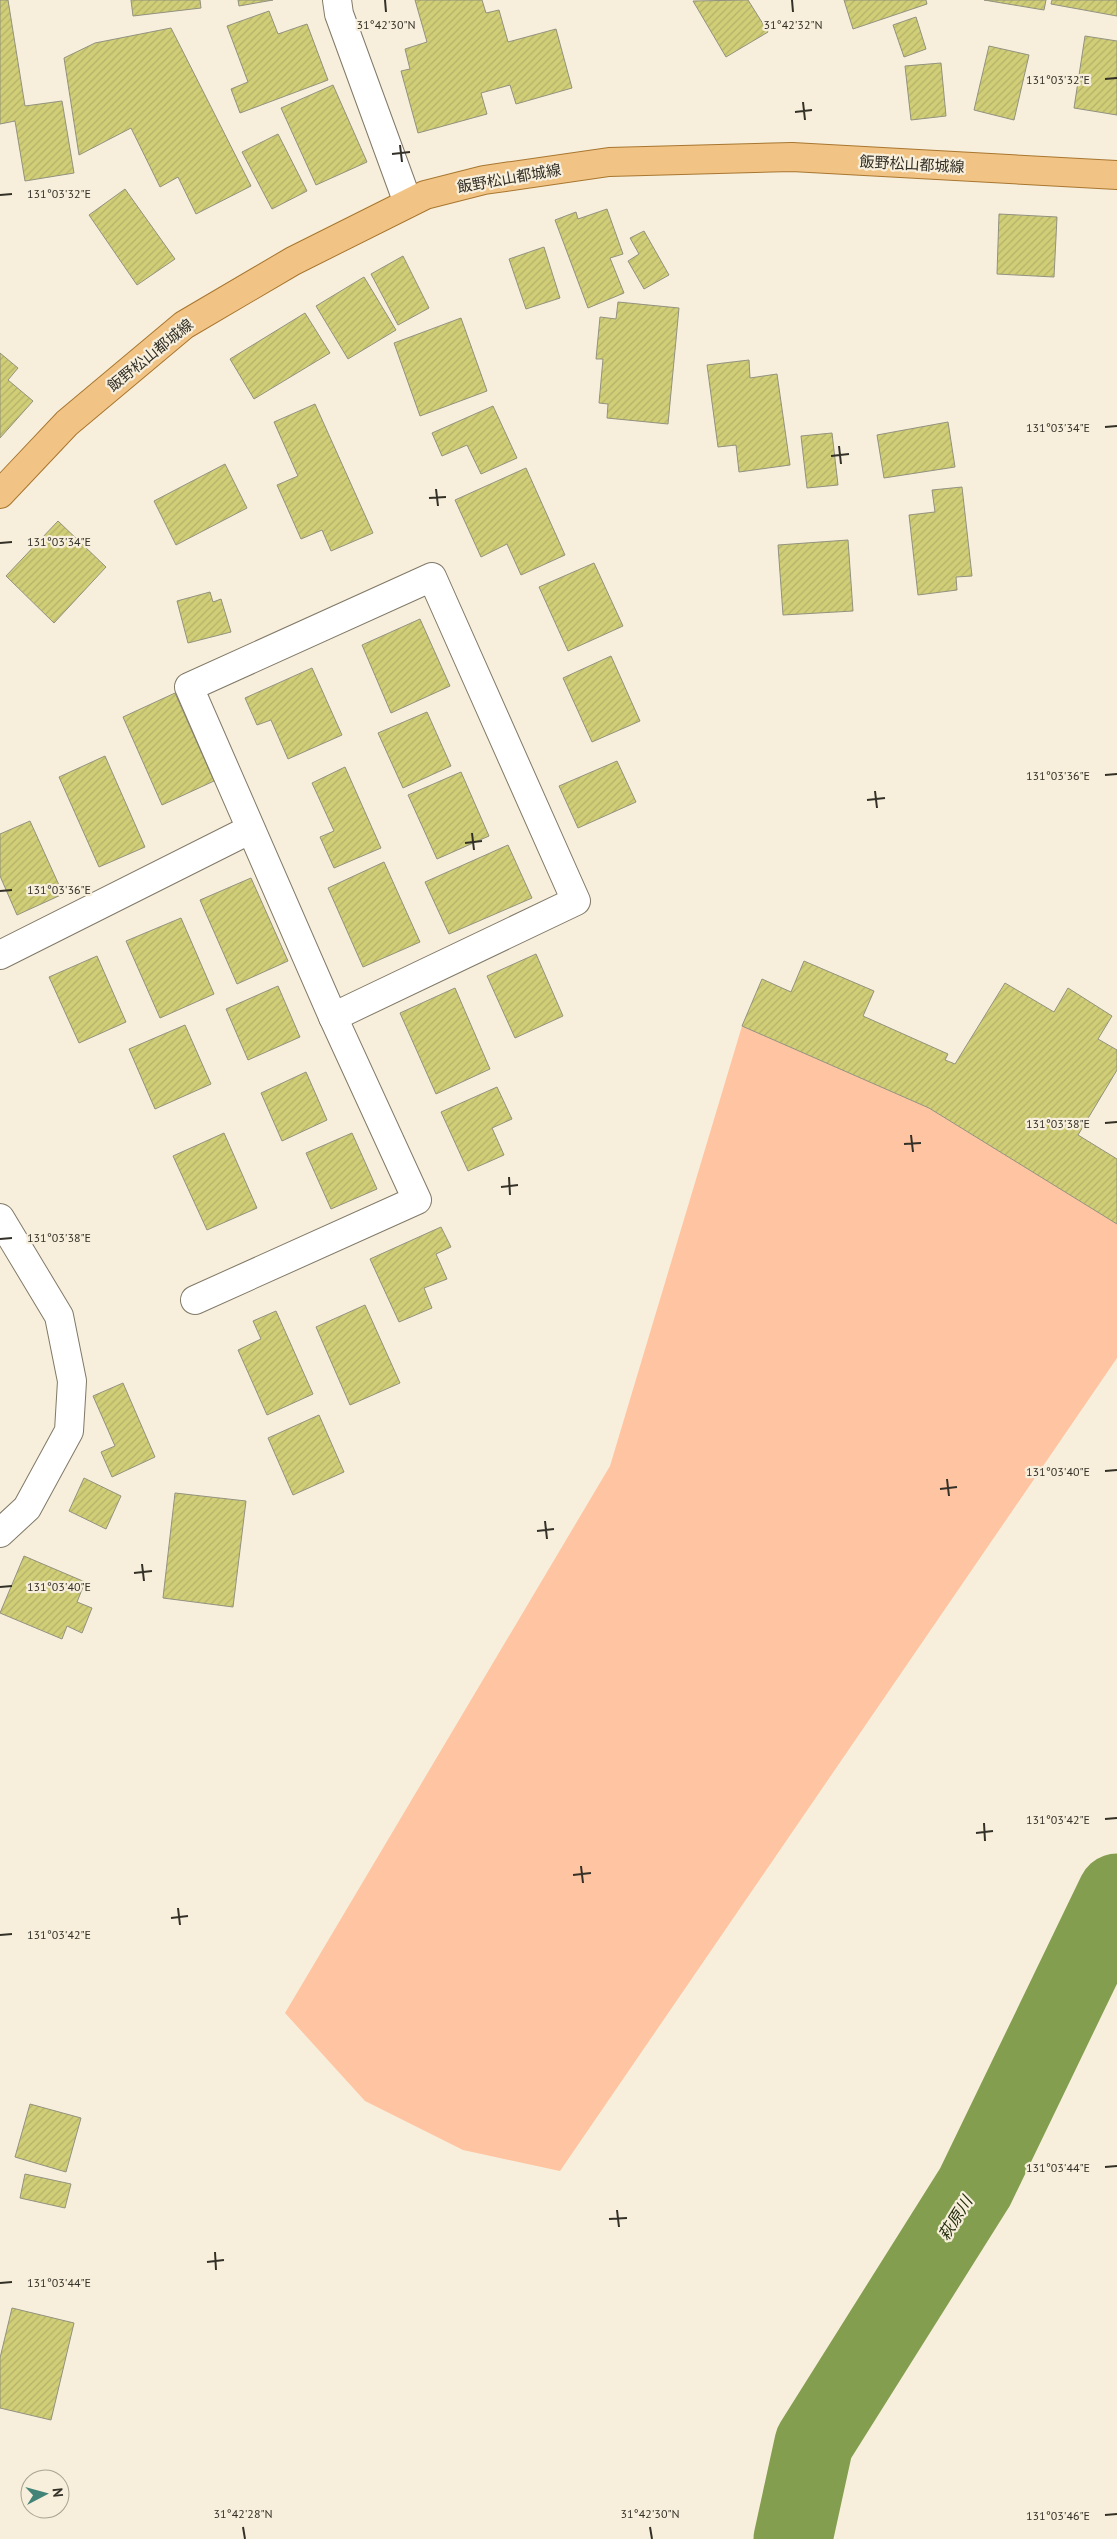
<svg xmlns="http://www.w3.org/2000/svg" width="1117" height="2539" font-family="'PT Sans','Noto Sans JP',sans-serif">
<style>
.green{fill:#ffc4a1}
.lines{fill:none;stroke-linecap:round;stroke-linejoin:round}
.river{stroke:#849e50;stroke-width:79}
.building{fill:url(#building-hatch);stroke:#92927f}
.minor-casing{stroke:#807967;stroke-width:30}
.major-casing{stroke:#a87630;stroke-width:30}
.minor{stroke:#fff;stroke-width:28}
.major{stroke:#f1c485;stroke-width:28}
.ticks{fill:none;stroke:#333028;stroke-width:2}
.labels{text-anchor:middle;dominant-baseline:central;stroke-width:4.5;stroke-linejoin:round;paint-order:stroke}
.street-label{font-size:15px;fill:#333028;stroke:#f7efdb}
.water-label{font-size:16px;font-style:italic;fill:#242e0d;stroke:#f7efdb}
.ticks-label{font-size:12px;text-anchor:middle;fill:#333028;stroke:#f7efdb;stroke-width:4.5;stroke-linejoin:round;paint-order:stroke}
</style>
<defs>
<pattern id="building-hatch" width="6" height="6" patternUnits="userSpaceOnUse" patternTransform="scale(1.25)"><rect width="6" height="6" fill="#d1ce78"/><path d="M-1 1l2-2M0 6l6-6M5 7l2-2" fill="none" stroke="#b4b168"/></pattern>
</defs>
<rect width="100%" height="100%" fill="#f7efdb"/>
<polygon class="green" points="742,1026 929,1108 1117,1224 1117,1358 560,2171 463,2150 365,2101 285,2013 610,1466"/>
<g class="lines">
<polyline class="river" points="793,2539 814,2443 975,2187 1117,1893"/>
</g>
<g class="building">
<polygon points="0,0 8,0 25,106 62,101 74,173 25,181 15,121 0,124"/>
<polygon points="131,0 200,0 201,8 133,16"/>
<polygon points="238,0 273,0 239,6"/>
<polygon points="415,0 482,0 486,13 499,10 508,42 556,29 572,88 516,104 510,85 481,93 487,114 418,133 401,71 410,69 405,49 427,42"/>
<polygon points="748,0 768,32 726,57 693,1"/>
<polygon points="844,0 926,0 927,4 853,29"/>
<polygon points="984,0 1046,0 1044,10"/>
<polygon points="1052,0 1117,0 1117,16 1051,4"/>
<polygon points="269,11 278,34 307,24 328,80 240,113 231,89 248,82 227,26"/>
<polygon points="916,17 926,49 904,57 893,25"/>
<polygon points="171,28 251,186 196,214 178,177 160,187 131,128 79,155 64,58 95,43"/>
<polygon points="1085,36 1117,41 1117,115 1074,108"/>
<polygon points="989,46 1029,55 1014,120 974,110"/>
<polygon points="941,63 946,116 911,120 905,66"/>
<polygon points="333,85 367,162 316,185 281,108"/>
<polygon points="278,134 307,191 272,209 242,152"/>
<polygon points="125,189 175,259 137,285 89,215"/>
<polygon points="607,209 623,254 610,258 624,293 588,308 555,220 576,212 578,219"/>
<polygon points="999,214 1057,217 1054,277 997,274"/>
<polygon points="644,231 669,275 644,289 628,261 639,254 630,238"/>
<polygon points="544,247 560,298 526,309 509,259"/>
<polygon points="403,256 429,308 398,325 371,274"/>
<polygon points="364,277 396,330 348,359 316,306"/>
<polygon points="618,302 679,308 668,424 607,418 608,404 599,403 603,359 596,359 600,317 616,319"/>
<polygon points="305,313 330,353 254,399 230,359"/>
<polygon points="461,318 487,391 420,416 394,343"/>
<polygon points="0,353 18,368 8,380 33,401 0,438"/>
<polygon points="749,360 750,378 777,374 790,465 739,472 736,445 718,447 707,365"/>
<polygon points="315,404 373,533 331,551 322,530 301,539 277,485 298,476 274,422"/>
<polygon points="493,406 517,458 481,474 467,445 442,456 432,433"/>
<polygon points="948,422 955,467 884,478 877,435"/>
<polygon points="832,433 838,485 807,488 801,436"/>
<polygon points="225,464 247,508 176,545 154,501"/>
<polygon points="526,468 565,555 521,575 507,544 481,557 455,500"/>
<polygon points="962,487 972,576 956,577 957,590 918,595 909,515 935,512 932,490"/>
<polygon points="58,521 106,567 54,623 6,576"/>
<polygon points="848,540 853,611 783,615 778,545"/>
<polygon points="594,563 623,626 568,651 539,587"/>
<polygon points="210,592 213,602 221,599 231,632 188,643 177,601"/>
<polygon points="420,619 450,686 391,713 362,645"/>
<polygon points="611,656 640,721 592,742 563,678"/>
<polygon points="312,668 342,735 288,759 271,720 257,725 245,698"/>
<polygon points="175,693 214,781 162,805 123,717"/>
<polygon points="427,712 451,766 403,788 378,733"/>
<polygon points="105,756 145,847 99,867 59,777"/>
<polygon points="617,761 636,802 578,828 559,786"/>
<polygon points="345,767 381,848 334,868 320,837 334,831 312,783"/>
<polygon points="461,772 489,836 437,859 408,795"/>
<polygon points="30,821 63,894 17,915 0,876 0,834"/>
<polygon points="508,845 532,898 449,934 425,882"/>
<polygon points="384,862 420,942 363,967 328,888"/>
<polygon points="251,878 288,961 237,984 200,900"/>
<polygon points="181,918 214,994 160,1018 126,941"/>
<polygon points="536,954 563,1016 515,1038 487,976"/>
<polygon points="97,956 126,1022 79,1043 49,977"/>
<polygon points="804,961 874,991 863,1016 948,1054 945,1060 955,1064 1005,983 1054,1012 1068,988 1112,1016 1098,1039 1117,1050 1117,1070 1078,1135 1117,1159 1117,1224 929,1108 742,1026 762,979 791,992"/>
<polygon points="278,986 300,1037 248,1060 226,1009"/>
<polygon points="455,988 490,1069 436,1094 400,1013"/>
<polygon points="185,1025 211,1084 155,1109 129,1049"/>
<polygon points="306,1072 327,1120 282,1141 261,1093"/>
<polygon points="497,1087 512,1119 492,1128 504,1155 468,1171 441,1112"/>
<polygon points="224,1133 257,1208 207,1230 173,1156"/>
<polygon points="352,1133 377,1189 331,1209 306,1153"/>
<polygon points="441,1227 451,1247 436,1254 447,1279 424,1288 432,1308 399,1322 370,1259"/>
<polygon points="365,1305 400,1383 350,1405 316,1327"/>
<polygon points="276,1311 313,1394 267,1415 238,1350 261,1339 253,1321"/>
<polygon points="123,1383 155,1457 112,1477 101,1452 115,1446 93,1396"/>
<polygon points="319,1415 344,1472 293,1495 268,1438"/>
<polygon points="84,1478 121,1496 106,1529 69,1511"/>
<polygon points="175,1493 246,1501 233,1607 163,1598"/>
<polygon points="24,1556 85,1582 77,1602 92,1608 82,1633 67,1626 62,1639 0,1613"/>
<polygon points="30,2104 81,2118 66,2172 15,2157"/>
<polygon points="25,2174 71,2184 65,2208 20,2198"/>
<polygon points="12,2308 74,2323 51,2420 0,2408 0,2358"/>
</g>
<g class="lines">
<defs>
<g id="minor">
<polyline points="337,0 339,14 408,203"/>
<polygon points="432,577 576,901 333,1017 189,687"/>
<polyline points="0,955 249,830"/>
<polyline points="0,1218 59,1316 72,1381 69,1431 27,1508 0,1533"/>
<polyline points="195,1300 417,1200 333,1017"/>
</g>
<polyline id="major" points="0,494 67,423 184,325 293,261 425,195 484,180 609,162 792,157 1117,175"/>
</defs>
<use href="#minor" class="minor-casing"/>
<use href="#major" class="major-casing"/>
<use href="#minor" class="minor"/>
<use href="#major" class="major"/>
</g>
<path class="ticks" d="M385,0l1,12M792,0l1,12M1105,79l12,-1M803,102l2,18M795,112l17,-2M400,145l2,17M392,154l18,-2M0,195l12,-1M1105,427l12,-1M839,446l2,18M831,456l18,-2M436,489l2,17M429,498l17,-1M0,543l12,-1M1105,775l12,-1M875,791l2,17M867,800l18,-2M472,833l2,17M465,843l17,-2M0,891l12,-1M1105,1123l12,-1M911,1135l2,17M904,1144l17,-1M509,1177l1,18M501,1187l17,-2M0,1239l12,-1M1105,1471l12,-1M947,1479l2,17M940,1489l17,-2M545,1521l2,18M537,1531l17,-2M142,1564l2,17M134,1573l18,-2M0,1587l12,-1M1105,1819l12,-1M984,1823l1,18M976,1833l17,-2M581,1866l2,17M573,1875l18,-2M178,1908l2,17M171,1918l17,-2M0,1935l12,-1M1105,2167l12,-1M617,2210l2,17M609,2219l18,-1M215,2252l1,18M207,2262l17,-2M0,2283l12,-1M1105,2515l12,-1M243,2527l2,12M650,2527l2,12"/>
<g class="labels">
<g class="street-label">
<text transform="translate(912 164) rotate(3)">飯野松山都城線</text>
<text transform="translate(509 178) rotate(-10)">飯野松山都城線</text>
<text transform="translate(150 355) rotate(-39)">飯野松山都城線</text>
</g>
<g class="water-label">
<text transform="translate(955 2218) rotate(-58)">萩原川</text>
</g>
</g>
<g class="ticks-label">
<text x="386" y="29">31°42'30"N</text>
<text x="793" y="29">31°42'32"N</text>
<text x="1058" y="84">131°03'32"E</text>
<text x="59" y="198">131°03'32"E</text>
<text x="1058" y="432">131°03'34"E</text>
<text x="59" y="546">131°03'34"E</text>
<text x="1058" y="780">131°03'36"E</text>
<text x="59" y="894">131°03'36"E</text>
<text x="1058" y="1128">131°03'38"E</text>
<text x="59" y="1242">131°03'38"E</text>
<text x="1058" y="1476">131°03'40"E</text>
<text x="59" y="1591">131°03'40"E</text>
<text x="1058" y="1824">131°03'42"E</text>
<text x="59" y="1939">131°03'42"E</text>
<text x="1058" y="2172">131°03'44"E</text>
<text x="59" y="2287">131°03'44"E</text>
<text x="243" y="2518">31°42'28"N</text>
<text x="650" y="2518">31°42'30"N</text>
<text x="1058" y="2520">131°03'46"E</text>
</g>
<g transform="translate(45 2494) rotate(84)"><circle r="24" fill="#f7efdb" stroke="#a9a393"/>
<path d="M0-4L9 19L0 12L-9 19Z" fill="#428578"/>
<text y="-8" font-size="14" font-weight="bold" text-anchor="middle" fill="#333028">N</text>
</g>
</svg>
